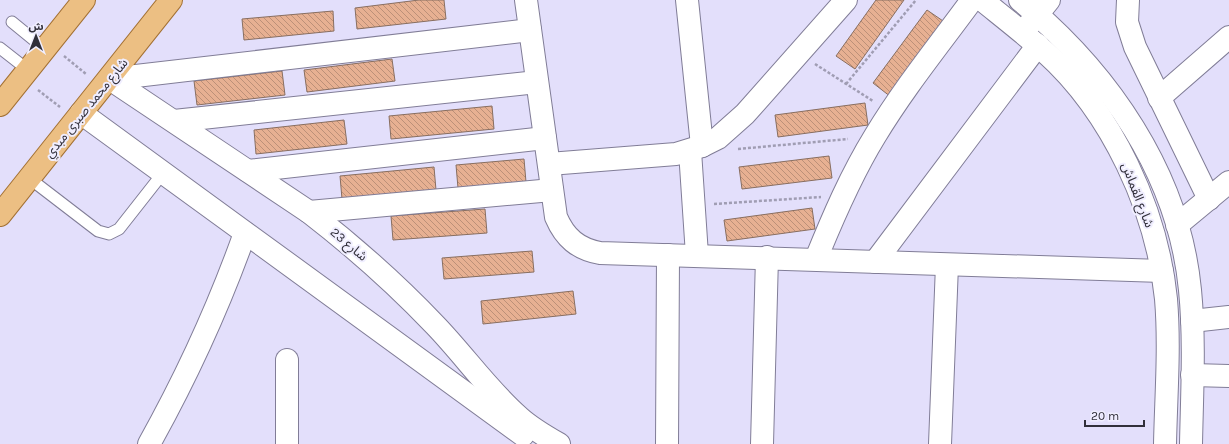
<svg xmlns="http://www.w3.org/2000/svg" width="1229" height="444" font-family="Karla,'Noto Sans Arabic',sans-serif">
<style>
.building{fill:url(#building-back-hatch);stroke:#886e60}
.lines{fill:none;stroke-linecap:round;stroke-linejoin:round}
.lane-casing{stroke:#817d97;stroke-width:13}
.street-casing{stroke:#817d97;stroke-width:24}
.primary-casing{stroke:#a37134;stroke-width:24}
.path{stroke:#a09db3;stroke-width:2.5;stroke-dasharray:3 2;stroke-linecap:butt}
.lane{stroke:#fff;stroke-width:11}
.street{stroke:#fff;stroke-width:22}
.primary{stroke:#ecbf83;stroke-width:22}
.labels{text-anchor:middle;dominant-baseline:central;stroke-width:4;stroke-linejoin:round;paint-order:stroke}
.street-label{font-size:13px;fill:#312f3a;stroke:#f0eeff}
</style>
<defs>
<pattern id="building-back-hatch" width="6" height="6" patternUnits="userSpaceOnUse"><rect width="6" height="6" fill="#e7b092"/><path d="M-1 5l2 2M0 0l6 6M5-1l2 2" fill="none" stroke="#bc9078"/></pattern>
</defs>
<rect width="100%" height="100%" fill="#e3dffb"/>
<g class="building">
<polygon points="419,0 444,0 446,19 357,29 355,8"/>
<polygon points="876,0 904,0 855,69 836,56"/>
<polygon points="927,10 946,23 891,97 873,83"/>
<polygon points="333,11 334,31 244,40 242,19"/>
<polygon points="392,59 395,81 307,92 304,70"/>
<polygon points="282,71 285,95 197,105 194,81"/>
<polygon points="865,103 868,125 778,137 775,115"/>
<polygon points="492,106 494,129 391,139 389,116"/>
<polygon points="344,120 347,144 256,154 254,130"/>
<polygon points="829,156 832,178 742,189 739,167"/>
<polygon points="524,159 526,182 458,188 456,165"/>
<polygon points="434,167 436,190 342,199 340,176"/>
<polygon points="812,208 815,229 727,241 724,220"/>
<polygon points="485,209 487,233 393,240 391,216"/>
<polygon points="532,251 534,272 444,279 442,258"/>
<polygon points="573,291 576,314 483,324 481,301"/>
</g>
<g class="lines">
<defs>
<g id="lane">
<polyline points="12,22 45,49"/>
<polyline points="0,48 28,70"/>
<polyline points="29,178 98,231 109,234 119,229 163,173"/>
</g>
<g id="street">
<path d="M526,0l30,217c9,21 22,32 44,36l562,18"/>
<polyline points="687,0 702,146"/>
<path d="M982,0c21,17 43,34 63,52 67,60 112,158 121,247 4,48 0,97 -1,145"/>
<path d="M1020,0c88,72 159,174 170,290 5,51 2,103 1,154"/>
<polyline points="1128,0 1127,22 1135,47 1209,199"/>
<polyline points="1028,26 1049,0"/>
<path d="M110,79l199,133c44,34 87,72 126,113 29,30 53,65 84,92 12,11 26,19 40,27"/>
<polyline points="110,79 530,30"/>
<polyline points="1159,98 1229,37"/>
<polyline points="81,113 523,435"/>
<polyline points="174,121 537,82"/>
<polyline points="690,151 697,255"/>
<polyline points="549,164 676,154 702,146 718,138 745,114 846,0"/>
<polyline points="248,171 545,138"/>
<polyline points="309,212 552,190"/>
<polyline points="1177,225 1229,182"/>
<path d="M816,259c17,-42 35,-84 59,-123 29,-48 64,-91 97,-136"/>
<polyline points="875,262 1038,45"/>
<polyline points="1192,321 1229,317"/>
<polyline points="287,360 287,444"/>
<polyline points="1192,375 1229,376"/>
<path d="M149,444c38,-68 70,-138 96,-211"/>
<polyline points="667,444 668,255"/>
<polyline points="762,444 767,257"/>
<polyline points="940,444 947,265"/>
</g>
<g id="primary">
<polyline points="0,105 84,0"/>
<polyline points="0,215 171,0"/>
</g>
</defs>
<use href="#lane" class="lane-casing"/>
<use href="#street" class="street-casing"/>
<use href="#primary" class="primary-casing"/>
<g class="path">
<polyline points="64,56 86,74"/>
<polyline points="815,64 873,101"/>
<polyline points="846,84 916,0"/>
<polyline points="38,90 60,107"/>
<polyline points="738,149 848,139"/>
<polyline points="714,204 821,197"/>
</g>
<use href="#lane" class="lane"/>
<use href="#street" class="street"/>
<use href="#primary" class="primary"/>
</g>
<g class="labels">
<g class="street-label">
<text transform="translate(86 108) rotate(-51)">شارع محمد صبرى مبدي</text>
<text transform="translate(1138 195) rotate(69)">شارع القماش</text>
<text transform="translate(349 244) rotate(40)">شارع 23</text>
</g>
</g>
<g transform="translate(36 36)" stroke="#f0eeff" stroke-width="3" paint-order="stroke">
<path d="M0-3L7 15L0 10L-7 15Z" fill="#312f3a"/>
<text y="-6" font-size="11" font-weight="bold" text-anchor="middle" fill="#312f3a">ش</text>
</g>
<path d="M1085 420v6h59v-6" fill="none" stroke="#312f3a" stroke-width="2"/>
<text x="1091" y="420" font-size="12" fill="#312f3a" stroke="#f0eeff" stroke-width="3" paint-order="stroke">20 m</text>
</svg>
